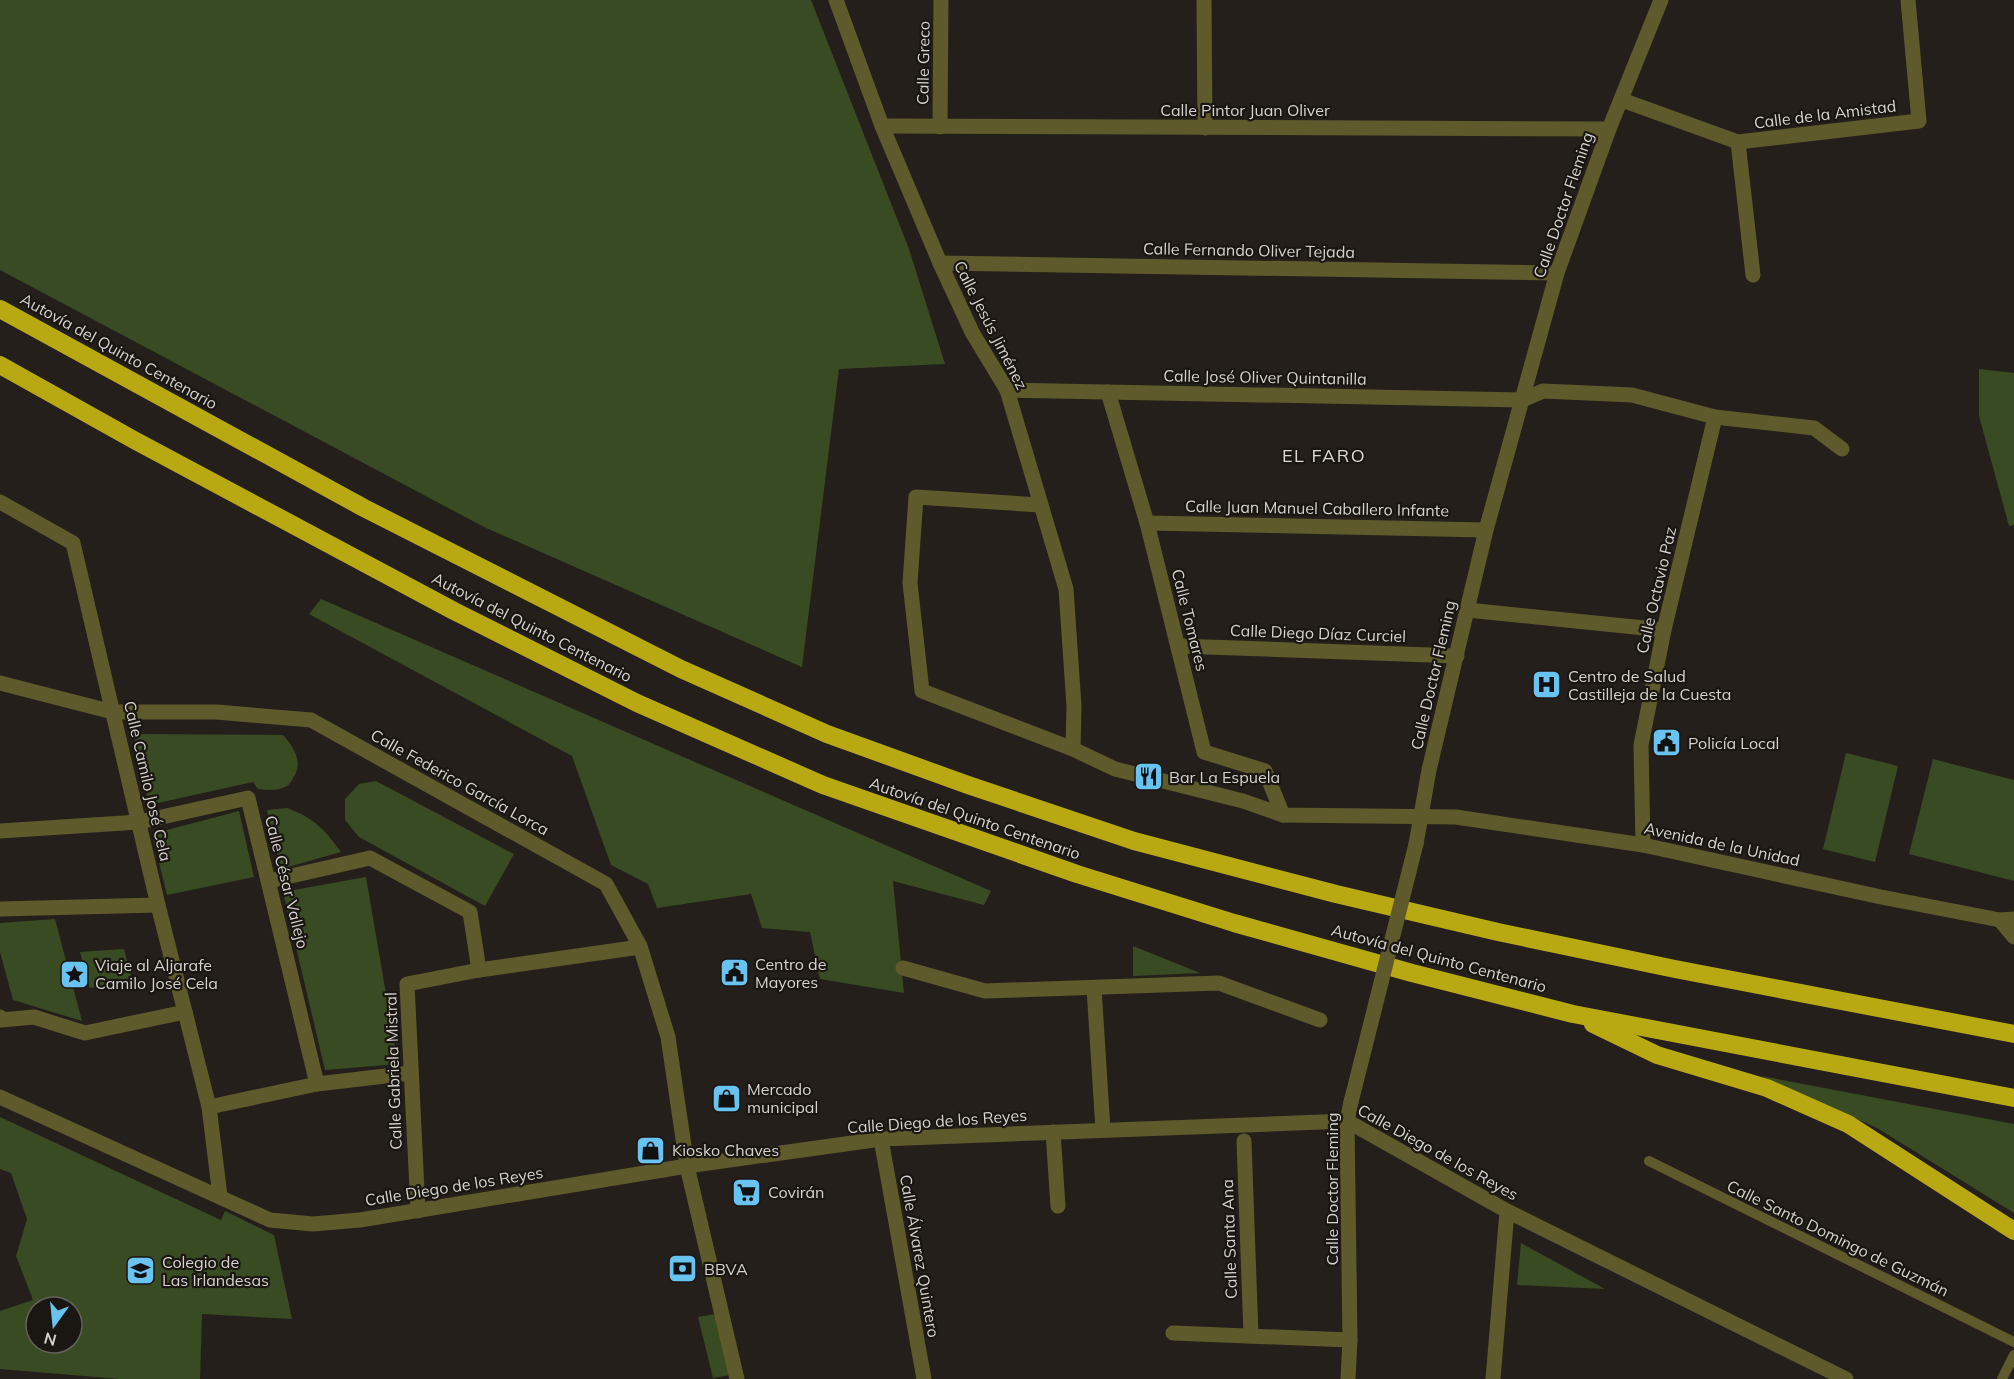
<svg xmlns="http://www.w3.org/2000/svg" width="2014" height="1379" font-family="Mulish,sans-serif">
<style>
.green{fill:#384b22;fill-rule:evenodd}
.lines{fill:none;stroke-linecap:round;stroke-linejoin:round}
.service{stroke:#5f5a2b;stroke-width:10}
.pedestrian{stroke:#5f5a2b;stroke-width:15}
.minor{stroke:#5f5a2b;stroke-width:15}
.motorway{stroke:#b8a912;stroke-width:18}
.minor-bridge{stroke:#5f5a2b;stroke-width:15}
.labels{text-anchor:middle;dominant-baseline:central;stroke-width:4.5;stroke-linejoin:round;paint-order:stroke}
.street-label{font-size:16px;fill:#d5d2cf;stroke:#1a1612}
.poi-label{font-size:16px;fill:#d5d2cf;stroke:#1a1612;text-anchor:start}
.neighbourhood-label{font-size:18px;letter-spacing:1.5px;fill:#ded8d2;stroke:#1a1612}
</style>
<rect width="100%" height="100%" fill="#241f1b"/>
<g class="green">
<polygon points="0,0 811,0 909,249 945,364 839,369 802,667 484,527 0,270"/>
<polygon points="1979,369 2014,373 2014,525 2009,526 1979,416"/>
<polygon points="321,599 991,891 984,905 893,881 904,993 820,979 810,932 762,928 751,894 657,908 648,884 611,865 572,756 309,614"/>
<path d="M134,734l149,1c11,12 21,28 10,43 0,1 -5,8 -6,8 -8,5 -20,4 -29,3l-5,-7 -104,23z"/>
<polygon points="1846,753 1898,766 1875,862 1823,849"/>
<polygon points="1933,759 2014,780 2014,881 1909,854"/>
<polygon points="376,781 514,854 485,906 359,837 345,820 345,799 359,784"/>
<path d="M287,808c27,10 37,21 54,44l-60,17 -14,-59z"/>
<polygon points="239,811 254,877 167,895 152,834"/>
<polygon points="366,877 398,1064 325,1070 283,892"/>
<polygon points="55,919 82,1021 13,1000 0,952 0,923"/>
<polygon points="1133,946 1200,973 1201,973 1133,976"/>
<polygon points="124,949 132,980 90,988 80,952"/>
<polygon points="1761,1076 2014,1124 2014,1213 1877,1128"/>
<path d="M0,1117l221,103 4,-9 49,24 18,84 -90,-5 -2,65h-80l-120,-10v-58l33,-11 -17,-44 11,-37 -16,-46 -11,-4zM36,1307h36v36h-36z"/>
<polygon points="1521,1243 1605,1289 1517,1285"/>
<polygon points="727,1312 742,1373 713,1378 698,1317"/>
</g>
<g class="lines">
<g class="service">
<polyline points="1649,1161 2014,1342"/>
<polyline points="2002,1379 2014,1355"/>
</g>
<g class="pedestrian">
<polyline points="1468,610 1664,630"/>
<polyline points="2000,920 2014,937"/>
<polyline points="1053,1132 1058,1206"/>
<polyline points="1244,1141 1251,1336"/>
<polyline points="687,1166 737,1379"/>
<polyline points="1173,1333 1350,1340"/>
</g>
<g class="minor">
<polyline points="836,0 882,126 940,263 972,332 1007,390 1066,589 1074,706 1073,749"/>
<polyline points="1204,0 1205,128"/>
<polyline points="1622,100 1738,142 1919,121 1908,0"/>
<polyline points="882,126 1609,129"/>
<polyline points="940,127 941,0"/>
<polyline points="1738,142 1753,275"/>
<polyline points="940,263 1557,273"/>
<polyline points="1007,390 1522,400 1543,391 1632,395 1715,417 1814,428 1842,449"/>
<polyline points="1108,392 1147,523 1204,752 1265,771 1283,815"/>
<polyline points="0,502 73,543 158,905 209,1107 220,1196"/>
<polyline points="1040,505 916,497 910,583 922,691 1073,749 1115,769 1243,801 1283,815 1456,817 1643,845 1881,897 2000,920 2014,919"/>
<polyline points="1147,523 1486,530"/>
<polyline points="1178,646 1457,656"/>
<polyline points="0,683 113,712 216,712 311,720 606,884 640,946 668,1037 687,1166"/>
<polyline points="0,831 139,822 248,798 317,1084"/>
<polyline points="1416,844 1429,770 1486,530 1557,273 1609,129 1661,0"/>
<polyline points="1643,845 1641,745 1664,630 1715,417"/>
<polyline points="269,881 370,858 470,912 479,970"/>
<polyline points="0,909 158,905"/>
<polyline points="903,968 985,991 1219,983 1320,1020"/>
<polyline points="1094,988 1103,1130"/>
<polyline points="0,1017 1,1020 34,1017 85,1033 185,1012"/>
<polyline points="0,1097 270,1220 313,1224 360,1220 687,1166 881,1139 1347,1121 1507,1211 1846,1379"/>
<polyline points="209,1107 317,1084 411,1073"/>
<polyline points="881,1139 924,1379"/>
<polyline points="418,1211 407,984 479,970 640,947"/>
<polyline points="1348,1379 1350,1340 1347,1121 1351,1102"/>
<polyline points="1493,1379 1507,1211"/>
</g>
<g class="motorway">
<polyline points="0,309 364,508 681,669 827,734 968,785 1134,841 1336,894 1498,932 1675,969 2014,1034"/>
<polyline points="0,365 134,440 454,611 637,703 823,785 1077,874 1234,923 1412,973 1573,1014 2014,1098"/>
<polyline points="1593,1024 1657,1055 1767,1088 1848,1124 2014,1231"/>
</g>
<polyline class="minor-bridge" points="1351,1102 1416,844"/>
</g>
<defs>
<symbol id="hospital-square" viewBox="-11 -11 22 22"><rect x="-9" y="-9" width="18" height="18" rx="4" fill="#69c3f1" stroke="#1a1612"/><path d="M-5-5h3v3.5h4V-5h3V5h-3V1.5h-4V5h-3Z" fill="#111"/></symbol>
<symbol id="civic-square" viewBox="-11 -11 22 22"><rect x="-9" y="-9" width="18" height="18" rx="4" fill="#69c3f1" stroke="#1a1612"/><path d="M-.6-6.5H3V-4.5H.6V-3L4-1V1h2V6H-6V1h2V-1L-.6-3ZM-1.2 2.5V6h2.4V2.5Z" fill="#111"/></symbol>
<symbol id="restaurant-square" viewBox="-11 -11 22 22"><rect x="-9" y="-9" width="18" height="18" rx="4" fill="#69c3f1" stroke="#1a1612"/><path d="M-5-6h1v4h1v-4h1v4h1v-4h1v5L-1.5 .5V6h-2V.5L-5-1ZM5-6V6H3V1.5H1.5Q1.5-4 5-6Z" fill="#111"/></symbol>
<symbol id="sight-square" viewBox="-11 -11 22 22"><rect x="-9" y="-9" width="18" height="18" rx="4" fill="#69c3f1" stroke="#1a1612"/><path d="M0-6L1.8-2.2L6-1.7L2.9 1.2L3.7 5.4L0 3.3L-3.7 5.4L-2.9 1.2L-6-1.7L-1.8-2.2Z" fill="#111"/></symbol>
<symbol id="shop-square" viewBox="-11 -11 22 22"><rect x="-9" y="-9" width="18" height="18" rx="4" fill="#69c3f1" stroke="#1a1612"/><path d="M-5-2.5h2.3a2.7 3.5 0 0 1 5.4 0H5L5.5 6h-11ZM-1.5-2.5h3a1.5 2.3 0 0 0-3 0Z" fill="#111"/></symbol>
<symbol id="supermarket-square" viewBox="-11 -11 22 22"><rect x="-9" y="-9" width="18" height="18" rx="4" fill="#69c3f1" stroke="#1a1612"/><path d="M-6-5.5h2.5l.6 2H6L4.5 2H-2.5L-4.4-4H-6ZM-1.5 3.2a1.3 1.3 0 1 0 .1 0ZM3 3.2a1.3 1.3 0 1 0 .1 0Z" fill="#111"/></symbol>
<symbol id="bank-square" viewBox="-11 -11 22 22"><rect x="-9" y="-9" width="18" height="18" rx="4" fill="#69c3f1" stroke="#1a1612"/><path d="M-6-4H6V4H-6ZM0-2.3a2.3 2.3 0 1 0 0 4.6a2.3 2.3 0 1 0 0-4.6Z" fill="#111"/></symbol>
<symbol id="school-square" viewBox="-11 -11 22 22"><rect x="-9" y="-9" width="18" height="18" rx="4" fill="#69c3f1" stroke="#1a1612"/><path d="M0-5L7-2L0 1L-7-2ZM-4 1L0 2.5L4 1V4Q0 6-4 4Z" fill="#111"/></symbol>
</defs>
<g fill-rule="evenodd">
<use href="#hospital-square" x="1530" y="668" width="33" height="33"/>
<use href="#civic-square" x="1650" y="726" width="33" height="33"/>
<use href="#restaurant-square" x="1132" y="760" width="33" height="33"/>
<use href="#civic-square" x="718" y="956" width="33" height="33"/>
<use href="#sight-square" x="58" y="958" width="33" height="33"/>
<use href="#shop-square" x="710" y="1082" width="33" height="33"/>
<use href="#shop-square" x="634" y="1134" width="33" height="33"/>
<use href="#supermarket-square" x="730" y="1176" width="33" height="33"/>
<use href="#bank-square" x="666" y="1252" width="33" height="33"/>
<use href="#school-square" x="124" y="1254" width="33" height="33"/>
</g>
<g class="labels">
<g class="street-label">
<text transform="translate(923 63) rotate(-89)">Calle Greco</text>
<text x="1245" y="110">Calle Pintor Juan Oliver</text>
<text transform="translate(1825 114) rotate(-7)">Calle de la Amistad</text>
<text transform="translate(1563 205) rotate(-71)">Calle Doctor Fleming</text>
<text transform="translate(1249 250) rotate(1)">Calle Fernando Oliver Tejada</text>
<text transform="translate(991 325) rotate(63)">Calle Jesús Jiménez</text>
<text transform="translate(119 351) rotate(29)">Autovía del Quinto Centenario</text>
<text transform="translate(1265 377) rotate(1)">Calle José Oliver Quintanilla</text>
<text transform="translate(1317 508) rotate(1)">Calle Juan Manuel Caballero Infante</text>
<text transform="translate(1656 590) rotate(-77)">Calle Octavio Paz</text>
<text transform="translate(1190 620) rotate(76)">Calle Tomares</text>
<text transform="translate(532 627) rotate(27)">Autovía del Quinto Centenario</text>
<text transform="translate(1318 633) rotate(2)">Calle Diego Díaz Curciel</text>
<text transform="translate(1433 675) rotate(-77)">Calle Doctor Fleming</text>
<text transform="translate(148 781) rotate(77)">Calle Camilo José Cela</text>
<text transform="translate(460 782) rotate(29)">Calle Federico García Lorca</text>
<text transform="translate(975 818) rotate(19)">Autovía del Quinto Centenario</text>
<text transform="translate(1722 844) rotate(12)">Avenida de la Unidad</text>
<text transform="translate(287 882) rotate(76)">Calle César Vallejo</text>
<text transform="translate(1439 958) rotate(15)">Autovía del Quinto Centenario</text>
<text transform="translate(393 1071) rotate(-92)">Calle Gabriela Mistral</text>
<text transform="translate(937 1121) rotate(-4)">Calle Diego de los Reyes</text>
<text transform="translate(1438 1152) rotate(29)">Calle Diego de los Reyes</text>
<text transform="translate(454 1186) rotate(-9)">Calle Diego de los Reyes</text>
<text transform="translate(1332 1189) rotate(-90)">Calle Doctor Fleming</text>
<text transform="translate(1838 1238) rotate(26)">Calle Santo Domingo de Guzmán</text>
<text transform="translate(1229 1239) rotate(-92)">Calle Santa Ana</text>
<text transform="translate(920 1256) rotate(80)">Calle Álvarez Quintero</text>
</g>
<g class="poi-label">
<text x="1568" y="676">Centro de Salud<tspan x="1568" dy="18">Castilleja de la Cuesta</tspan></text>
<text x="1688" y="743">Policía Local</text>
<text x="1169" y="777">Bar La Espuela</text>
<text x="755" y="964">Centro de<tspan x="755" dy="18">Mayores</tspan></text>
<text x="95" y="965">Viaje al Aljarafe<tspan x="95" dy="18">Camilo José Cela</tspan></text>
<text x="747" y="1089">Mercado<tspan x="747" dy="18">municipal</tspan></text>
<text x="672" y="1150">Kiosko Chaves</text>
<text x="768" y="1192">Covirán</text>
<text x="162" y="1262">Colegio de<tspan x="162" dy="18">Las Irlandesas</tspan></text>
<text x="704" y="1269">BBVA</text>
</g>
<g class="neighbourhood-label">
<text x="1324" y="455">EL FARO</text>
</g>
</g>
<g transform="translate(54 1325) rotate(195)"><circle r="28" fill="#1a1612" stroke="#65615e" stroke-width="1.5"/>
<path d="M0-4.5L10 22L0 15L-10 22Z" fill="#69c3f1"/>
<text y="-9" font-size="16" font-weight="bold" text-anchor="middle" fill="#d5d2cf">N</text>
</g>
</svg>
